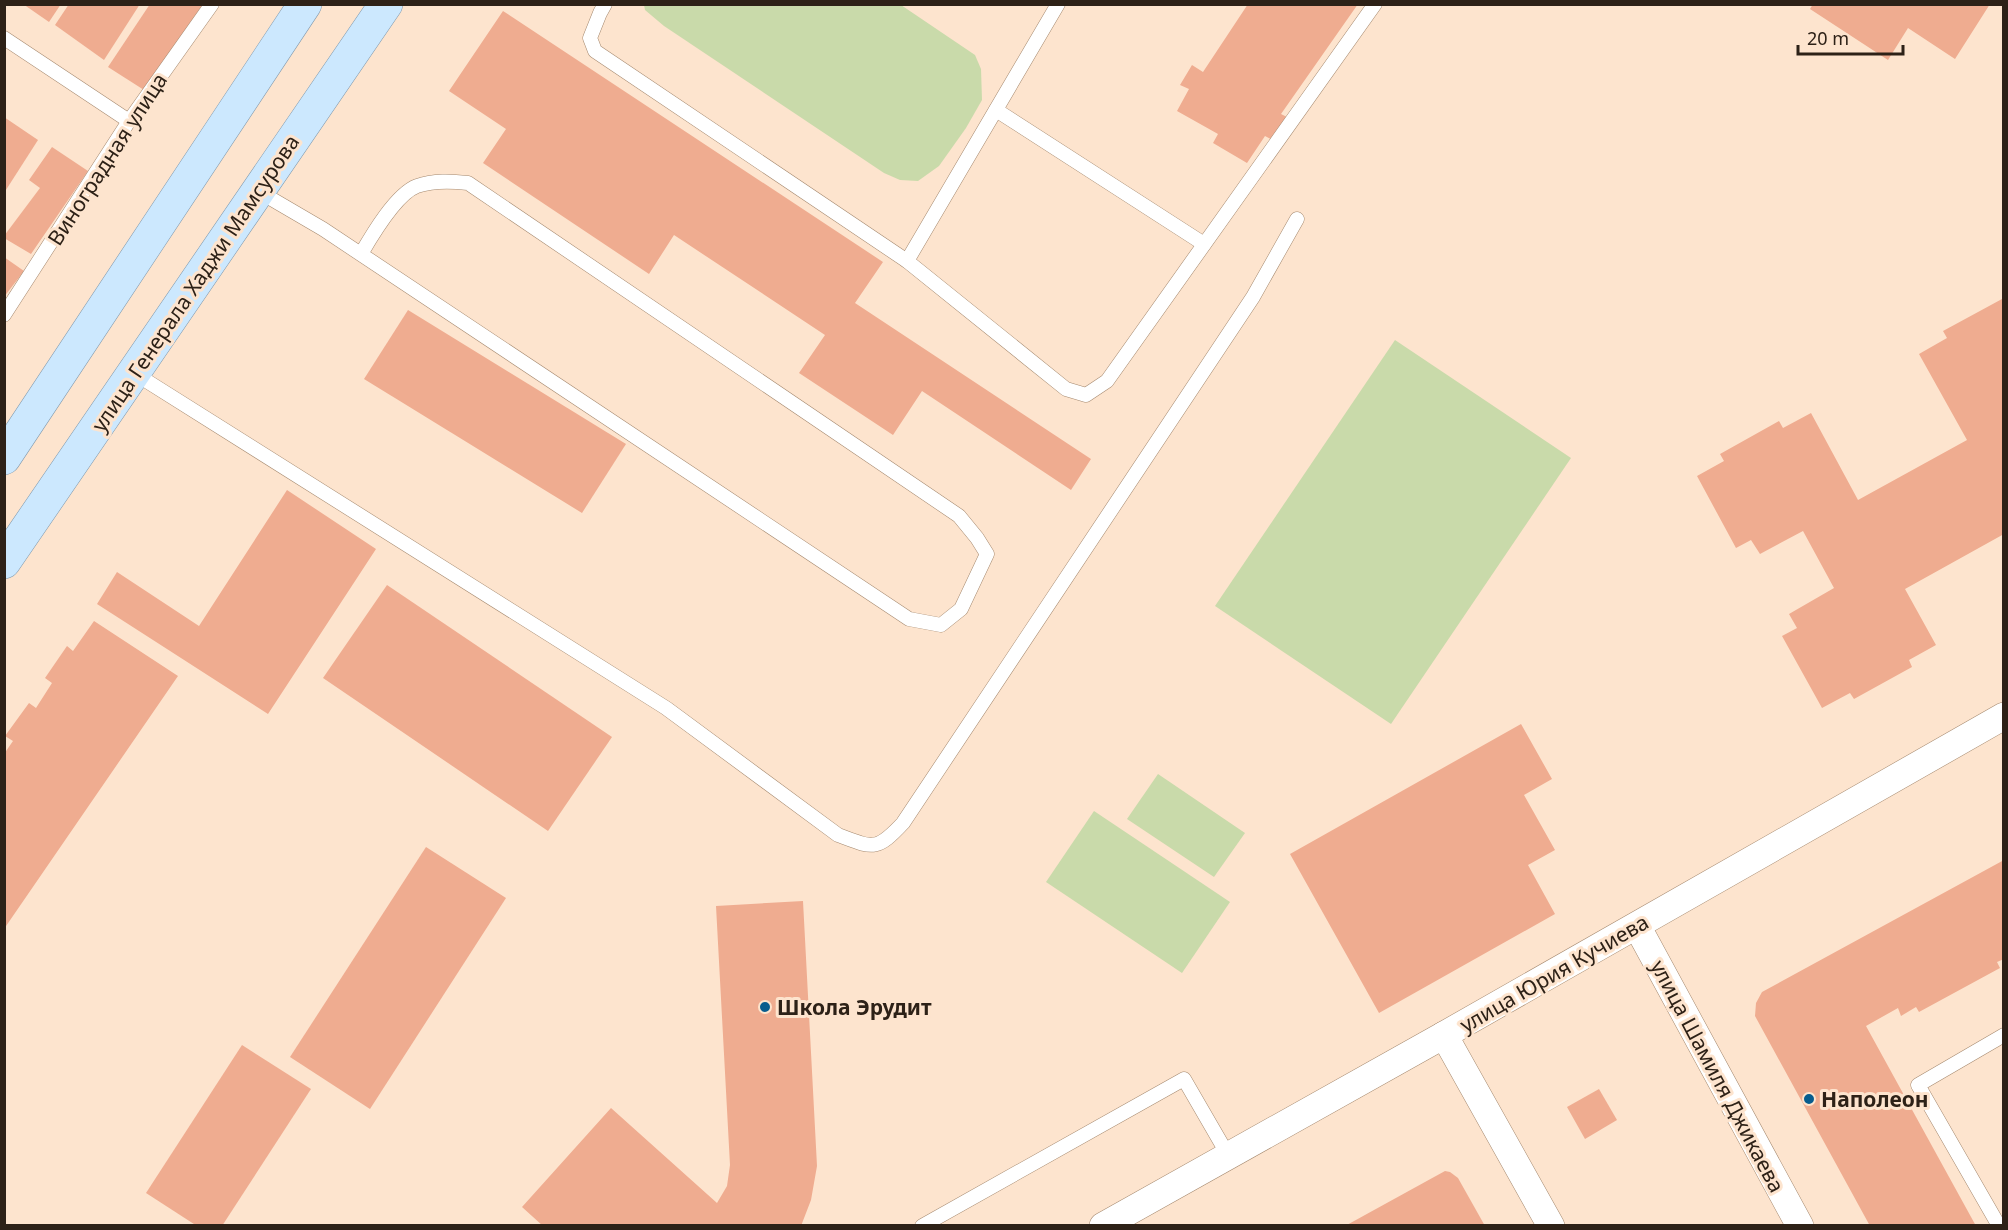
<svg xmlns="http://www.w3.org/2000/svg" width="2008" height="1230" font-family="'Noto Sans',sans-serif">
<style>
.green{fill:#c9daaa}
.building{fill:#efac90}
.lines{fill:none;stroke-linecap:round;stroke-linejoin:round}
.service-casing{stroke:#a5896f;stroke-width:15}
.minor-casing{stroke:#a5896f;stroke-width:28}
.primary-casing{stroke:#7e98ad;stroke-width:34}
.service{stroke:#fff;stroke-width:14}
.minor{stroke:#fff;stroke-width:27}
.primary{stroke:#cce8fe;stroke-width:33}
.poi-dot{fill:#085c8e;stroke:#fde4ce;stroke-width:2}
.labels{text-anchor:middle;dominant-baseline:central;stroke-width:6;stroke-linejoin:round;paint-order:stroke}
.street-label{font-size:21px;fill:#2d2117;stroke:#fde4ce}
.poi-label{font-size:21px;font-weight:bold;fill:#2d2117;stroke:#fde4ce;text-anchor:start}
</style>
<rect width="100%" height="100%" fill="#fde4ce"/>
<g class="green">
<polygon points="644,5 901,5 975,55 981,69 982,100 966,128 939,166 918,181 900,180 884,173 664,26 645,10"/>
<polygon points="1395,340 1571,458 1391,724 1215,606"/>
<polygon points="1158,774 1245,833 1214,877 1127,819"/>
<polygon points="1094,811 1230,902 1182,973 1046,882"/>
</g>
<g class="building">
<polygon points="23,4 61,4 49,22"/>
<polygon points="69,4 140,4 104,60 55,25"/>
<polygon points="150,4 203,4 144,90 108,67"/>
<polygon points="1248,4 1358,4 1281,114 1291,119 1276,142 1265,136 1247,163 1213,143 1218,134 1177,111 1189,89 1180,85 1192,65 1203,72"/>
<polygon points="1813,4 1990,4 1955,59 1908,28 1888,60 1810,9"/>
<polygon points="503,11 883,262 855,303 1091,459 1071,490 922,391 893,435 799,373 825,335 674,235 649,274 483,163 506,129 449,91"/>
<polygon points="4,117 38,140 4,193"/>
<polygon points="52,147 88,171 31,254 4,238 4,236 40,188 29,180"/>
<polygon points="4,257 24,271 4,297"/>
<polygon points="2002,299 2004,302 2004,534 1905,589 1936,645 1909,660 1912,667 1854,699 1850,693 1822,708 1782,636 1797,628 1789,614 1834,588 1803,531 1760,554 1751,540 1736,548 1697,476 1724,461 1720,454 1779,421 1783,428 1811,413 1858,500 1967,440 1919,354 1947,338 1943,331"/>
<polygon points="408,310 626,444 582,513 364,379"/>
<polygon points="287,490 376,549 268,714 97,604 117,572 199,626"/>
<polygon points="387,585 612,737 548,831 323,678"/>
<polygon points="94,621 178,676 4,929 4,754 13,741 5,736 29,703 36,708 52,683 45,678 67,646 73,651"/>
<polygon points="1521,724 1552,779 1524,795 1555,850 1528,865 1555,914 1379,1013 1290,854"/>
<polygon points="426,847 506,898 370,1109 290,1057"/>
<polygon points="2004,860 2004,959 1997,962 2000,968 1919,1012 1916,1007 1901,1016 1898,1008 1866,1026 1976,1226 1870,1226 1755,1016 1756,1003 1762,992"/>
<polygon points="803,901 817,1166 811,1200 801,1226 543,1226 522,1207 611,1108 717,1203 727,1186 730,1165 716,906"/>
<polygon points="242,1045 311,1089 222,1226 197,1226 146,1193"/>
<polygon points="1599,1089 1617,1120 1585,1139 1567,1107"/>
<polygon points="1445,1171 1450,1172 1458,1178 1485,1226 1345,1226"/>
</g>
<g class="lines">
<defs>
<g id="service">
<polyline points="605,4 600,13 590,38 595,51 907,261 1066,389 1086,395 1107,381 1375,4"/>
<polyline points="4,38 129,121"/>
<polyline points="996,110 1204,244"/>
<path d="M258,191l65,38 586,390 32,6 20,-16 26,-55 -10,-16 -18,-22 -491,-333c-17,-2 -34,-3 -51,3 -21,8 -45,49 -56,68"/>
<polyline points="907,261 1058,4"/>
<polyline points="4,315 129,121 212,4"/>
<path d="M134,373l532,335 172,127c35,13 38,17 65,-12l350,-526 44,-78"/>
<polyline points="922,1226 1184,1079 1228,1155"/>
<polyline points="1999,1226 1918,1085 2004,1035"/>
</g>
<g id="minor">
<polyline points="1637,926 1800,1226"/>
<polyline points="1444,1035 1551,1226"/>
<polyline points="1103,1226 1444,1035 2004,716"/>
</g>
<g id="primary">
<polyline points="4,458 305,4"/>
<polyline points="4,562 386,4"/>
</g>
</defs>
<use href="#service" class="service-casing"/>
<use href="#minor" class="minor-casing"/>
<use href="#primary" class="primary-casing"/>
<use href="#service" class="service"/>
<use href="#minor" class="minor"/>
<use href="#primary" class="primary"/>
</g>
<g class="poi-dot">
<circle cx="765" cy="1007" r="6"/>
<circle cx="1809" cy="1099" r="6"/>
</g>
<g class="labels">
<g class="street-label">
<text transform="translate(107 159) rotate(-57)">Виноградная улица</text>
<text transform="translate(195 283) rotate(-56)">улица Генерала Хаджи Мамсурова</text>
<text transform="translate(1554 973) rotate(-30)">улица Юрия Кучиева</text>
<text transform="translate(1718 1076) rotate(62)">улица Шамиля Джикаева</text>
</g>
<g class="poi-label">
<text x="777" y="1007">Школа Эрудит</text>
<text x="1821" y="1099">Наполеон</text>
</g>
</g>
<rect width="2008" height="1230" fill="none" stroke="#2d2117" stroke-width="12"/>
<path d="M1798 45v9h105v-9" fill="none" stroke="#2d2117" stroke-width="3"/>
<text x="1807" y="45" font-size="18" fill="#2d2117" stroke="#fde4ce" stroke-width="4.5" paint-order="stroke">20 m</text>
</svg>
